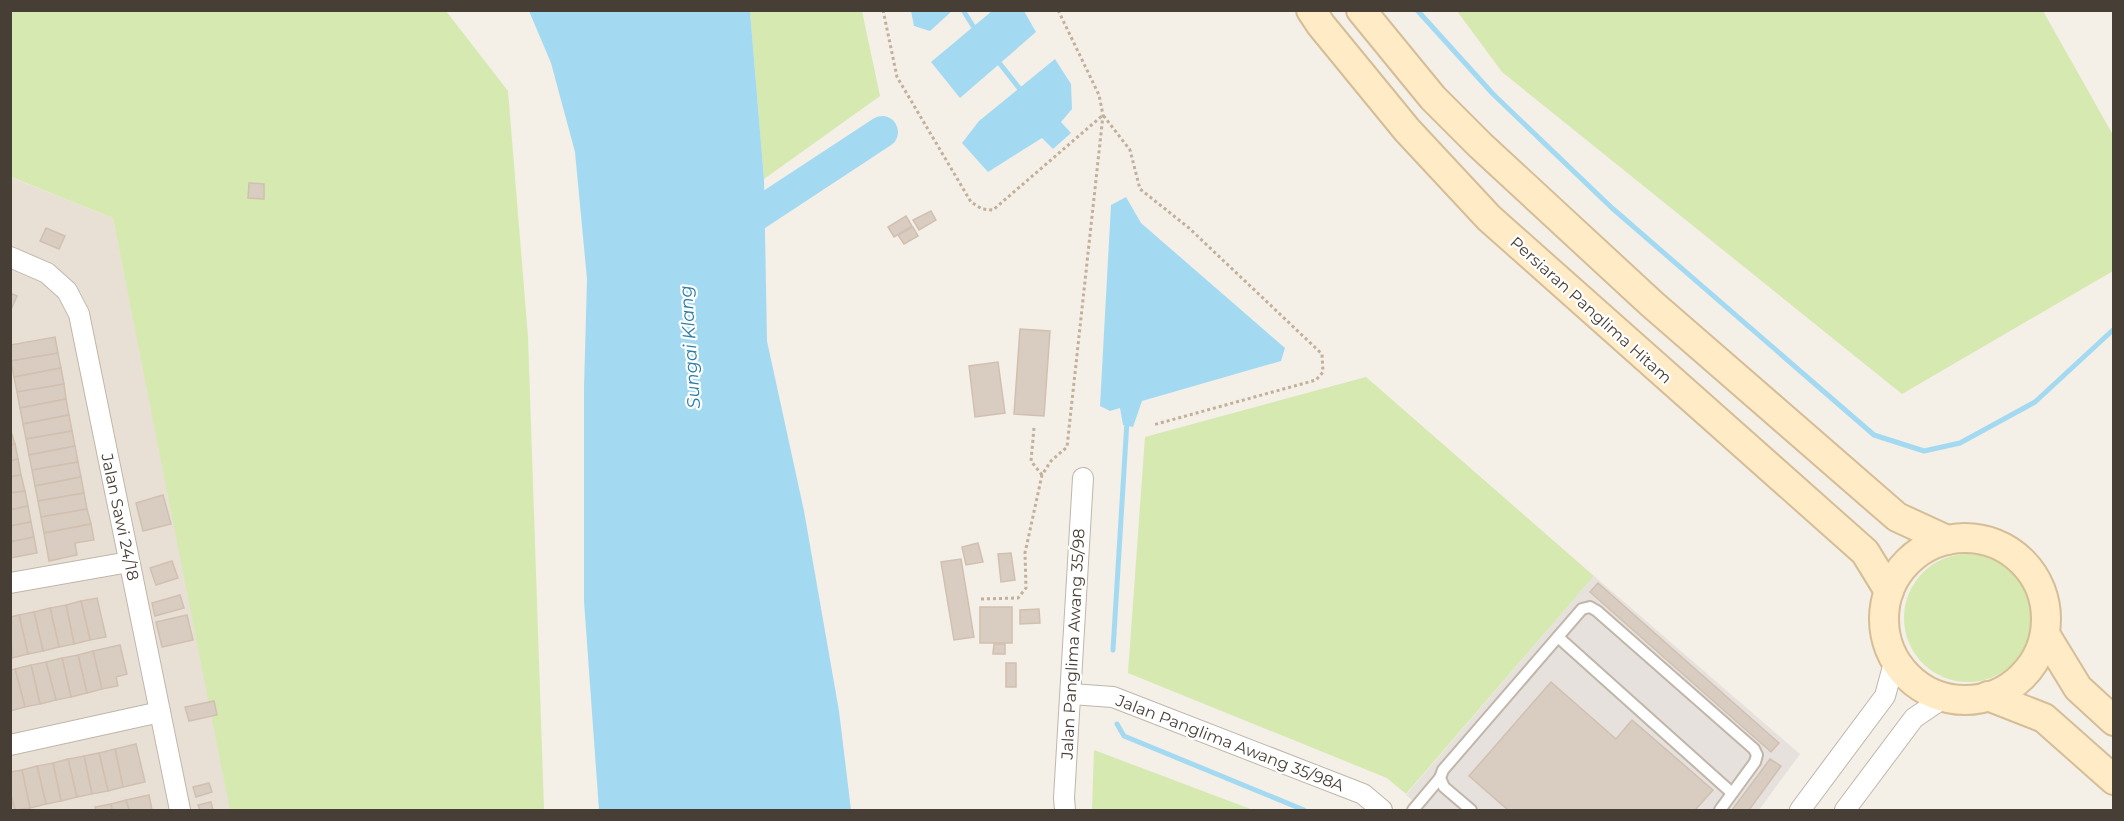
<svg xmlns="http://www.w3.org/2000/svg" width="2124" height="821" font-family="Montserrat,sans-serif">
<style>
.residential{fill:#e8e0d5}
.industrial{fill:#e6e1dc}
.green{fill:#d5e9b0}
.water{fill:#a3daf2}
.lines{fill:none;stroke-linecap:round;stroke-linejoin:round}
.stream{stroke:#a3daf2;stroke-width:5}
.river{stroke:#a3daf2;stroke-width:32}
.building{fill:#d9ccc0;stroke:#d1c0b0;stroke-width:1.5}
.service-casing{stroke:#c0b6aa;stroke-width:14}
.minor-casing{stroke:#c0b6aa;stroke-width:22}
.secondary-casing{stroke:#d5be97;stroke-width:32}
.path{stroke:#c2b09b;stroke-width:3;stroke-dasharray:3 3;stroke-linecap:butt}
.service{stroke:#fff;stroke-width:10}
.minor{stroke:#fff;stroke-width:20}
.secondary{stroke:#ffebc6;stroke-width:28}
.labels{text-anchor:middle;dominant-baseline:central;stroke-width:4.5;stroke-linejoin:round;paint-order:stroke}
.street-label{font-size:16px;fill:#473f36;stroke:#fff}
.water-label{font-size:18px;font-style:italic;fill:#2a7ea6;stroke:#fff}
</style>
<rect width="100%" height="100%" fill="#f4efe7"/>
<polygon class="residential" points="10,177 113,218 232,810 11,810"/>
<polygon class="industrial" points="1594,576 1800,754 1759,810 1424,810 1406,795"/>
<g class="green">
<polygon points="10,11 446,11 508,91 528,337 544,810 230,810 113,218 11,177"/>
<polygon points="750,11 862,11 880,96 764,179"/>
<polygon points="1457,11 2043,11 2113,135 2113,271 1902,394 1502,72"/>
<polygon points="1366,377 1594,576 1406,794 1387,778 1128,673 1145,437"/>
<circle cx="1968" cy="618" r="64"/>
<polygon points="1094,750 1253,810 1092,810"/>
</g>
<g class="water">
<polygon points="529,11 750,11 764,179 767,341 804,511 839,711 851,810 599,810 584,601 584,388 587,279 575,152 551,63"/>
<polygon points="911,11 911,10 952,11 930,31 914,26"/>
<polygon points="992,11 1024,11 1036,32 960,98 931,62"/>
<polygon points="1055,59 1071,84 1072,109 1061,122 1071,133 1053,149 1042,138 988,172 962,143 979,121"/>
<polygon points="1126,197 1141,223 1285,348 1281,361 1142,401 1133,427 1123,425 1120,408 1110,411 1100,406 1111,205"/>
</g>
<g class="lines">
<g class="stream">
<polyline points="963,10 976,31"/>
<polyline points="1417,10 1493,94 1612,208 1874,435 1924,451 1960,443 2035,402 2114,329"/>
<polyline points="997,60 1023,93"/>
<polyline points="1113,650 1127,421"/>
<polyline points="1117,724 1124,736 1304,810"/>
</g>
<polyline class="river" points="730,232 882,132"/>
</g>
<g class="building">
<polygon points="249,183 264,184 264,199 248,198"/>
<polygon points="931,211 936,220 919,230 913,220"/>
<polygon points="906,216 912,226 894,237 888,227"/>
<polygon points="913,227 918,236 904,244 898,235"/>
<polygon points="46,228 65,236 59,249 40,241"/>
<polygon points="10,293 17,296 10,312"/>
<polygon points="1020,329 1050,331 1044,416 1014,414"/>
<polygon points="55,337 58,353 11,361 10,345"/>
<polygon points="58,353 61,368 14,377 11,361"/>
<polygon points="998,362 1005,413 975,417 969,366"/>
<polygon points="61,368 64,384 17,392 14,377"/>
<polygon points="64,384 66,399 20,408 17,392"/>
<polygon points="66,399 69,415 23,424 20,408"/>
<polygon points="69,415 72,431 26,439 23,424"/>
<polygon points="10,428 15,444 10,445"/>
<polygon points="72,431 75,446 29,455 26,439"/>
<polygon points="15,444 18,459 10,461 10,445"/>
<polygon points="75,446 78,462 32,470 29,455"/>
<polygon points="18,459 21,475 10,477 10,461"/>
<polygon points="78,462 81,477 35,486 32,470"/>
<polygon points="21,475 25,491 10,493 10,477"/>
<polygon points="81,477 84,493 38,501 35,486"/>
<polygon points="25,491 28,506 10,510 10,493"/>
<polygon points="84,493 87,509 41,517 38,501"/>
<polygon points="163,495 171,524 143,531 136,503"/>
<polygon points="28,506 31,522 10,526 10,510"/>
<polygon points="87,509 91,524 44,533 41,517"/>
<polygon points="31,522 34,537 10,542 10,526"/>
<polygon points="91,524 94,540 75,543 77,555 49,561 44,533"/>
<polygon points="34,537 37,553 10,558 10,542"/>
<polygon points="978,543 983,562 966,565 962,547"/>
<polygon points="1011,553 1015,580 1001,582 998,554"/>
<polygon points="961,559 974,637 954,640 941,562"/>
<polygon points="172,561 178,578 156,585 150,568"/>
<polygon points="1598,583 1779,743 1771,752 1590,592"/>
<polygon points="180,595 184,608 155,616 152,603"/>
<polygon points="97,598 106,637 90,640 81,601"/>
<polygon points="81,601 90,640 74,644 66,605"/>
<polygon points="66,605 74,644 59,647 50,608"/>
<rect x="980" y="607" width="32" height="36"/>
<polygon points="50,608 59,647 43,651 34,612"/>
<polygon points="1039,609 1040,623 1020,624 1020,610"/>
<polygon points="34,612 43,651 28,654 19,615"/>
<polygon points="19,615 28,654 12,658 10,617"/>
<polygon points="187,615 193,640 162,647 156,622"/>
<polygon points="994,644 1005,644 1005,654 993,654"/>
<polygon points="120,645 127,674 116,677 118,686 102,689 93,651"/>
<polygon points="93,651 102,689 87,693 78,655"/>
<polygon points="78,655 87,693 71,697 62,658"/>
<polygon points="62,658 71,697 56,700 46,662"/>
<polygon points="46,662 56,700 40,704 31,665"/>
<rect x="1006" y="663" width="10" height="24"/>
<polygon points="31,665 40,704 25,707 15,669"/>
<polygon points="15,669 25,707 10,711 10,670"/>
<polygon points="1551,682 1616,739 1632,720 1713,790 1695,810 1508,810 1469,776"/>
<polygon points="214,701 217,715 189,721 185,707"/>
<polygon points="136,744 145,782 123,787 115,749"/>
<polygon points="115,749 123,787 108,791 99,753"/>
<polygon points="99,753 108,791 92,794 84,756"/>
<polygon points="84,756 92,794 77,797 68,759"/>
<polygon points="68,759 77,797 61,801 53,763"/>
<polygon points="1770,759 1781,766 1749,810 1732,810"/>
<polygon points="53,763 61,801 46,804 37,766"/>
<polygon points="37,766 46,804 30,808 22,770"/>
<polygon points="22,770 30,808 15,810 10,792 10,772"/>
<polygon points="209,783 212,792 196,797 193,787"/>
<polygon points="10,792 15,810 10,810"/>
<polygon points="149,795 152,810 129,810 126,800"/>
<polygon points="126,800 129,810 112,810 111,804"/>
<polygon points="211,802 213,810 200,810 198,805"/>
<polygon points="111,804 112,810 96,810 95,807"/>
</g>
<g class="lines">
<defs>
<g id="service">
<polyline points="1558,637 1732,793"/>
<polyline points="1413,810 1440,778"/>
<polyline points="1471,810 1444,787 1440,778 1443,770 1582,609 1590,607 1597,611 1754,749 1757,755 1755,762 1720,810"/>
</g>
<g id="minor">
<polyline points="10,257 47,273 67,291 79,314 180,810"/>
<polyline points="10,583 129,562"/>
<polyline points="1071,694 1113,697 1363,794 1382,810"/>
<polyline points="10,745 160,712"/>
<polyline points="1065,810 1064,798 1083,478"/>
<polyline points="1800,810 1885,696 1895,659"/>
<polyline points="1845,810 1914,718 1945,697"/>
</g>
<g id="secondary">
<polyline points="1311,10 1321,25 1407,130 1489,218 1865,552 1889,591"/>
<polyline points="1361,10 1433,98 1480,145 1652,304 1897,517 1947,540"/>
<circle cx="1965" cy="619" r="81"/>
<polyline points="2045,634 2078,688 2114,721"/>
<polyline points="1988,696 2044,718 2114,780"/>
</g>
</defs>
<use href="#service" class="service-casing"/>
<use href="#minor" class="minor-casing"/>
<use href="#secondary" class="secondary-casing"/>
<g class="path">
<polyline points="883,10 897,77 971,202 982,209 993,210 1103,115 1130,150 1140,189 1189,228 1322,354 1323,372 1316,380 1153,425"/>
<polyline points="1034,428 1031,461 1042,475"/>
<polyline points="981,599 1018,598 1026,588 1025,553 1042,475 1051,461 1067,447 1103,115 1099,95 1058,10"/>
</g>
<use href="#service" class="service"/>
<use href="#minor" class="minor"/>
<use href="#secondary" class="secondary"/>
</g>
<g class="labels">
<g class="street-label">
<text transform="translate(1591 310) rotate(42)">Persiaran Panglima Hitam</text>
<text transform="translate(120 517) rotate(78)">Jalan Sawi 24/18</text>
<text transform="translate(1073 644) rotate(-87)">Jalan Panglima Awang 35/98</text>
<text transform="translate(1230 743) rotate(21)">Jalan Panglima Awang 35/98A</text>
</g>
<g class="water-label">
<text transform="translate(690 347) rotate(-94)">Sungai Klang</text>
</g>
</g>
<rect width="2124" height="821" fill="none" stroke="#473f36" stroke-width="24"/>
</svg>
